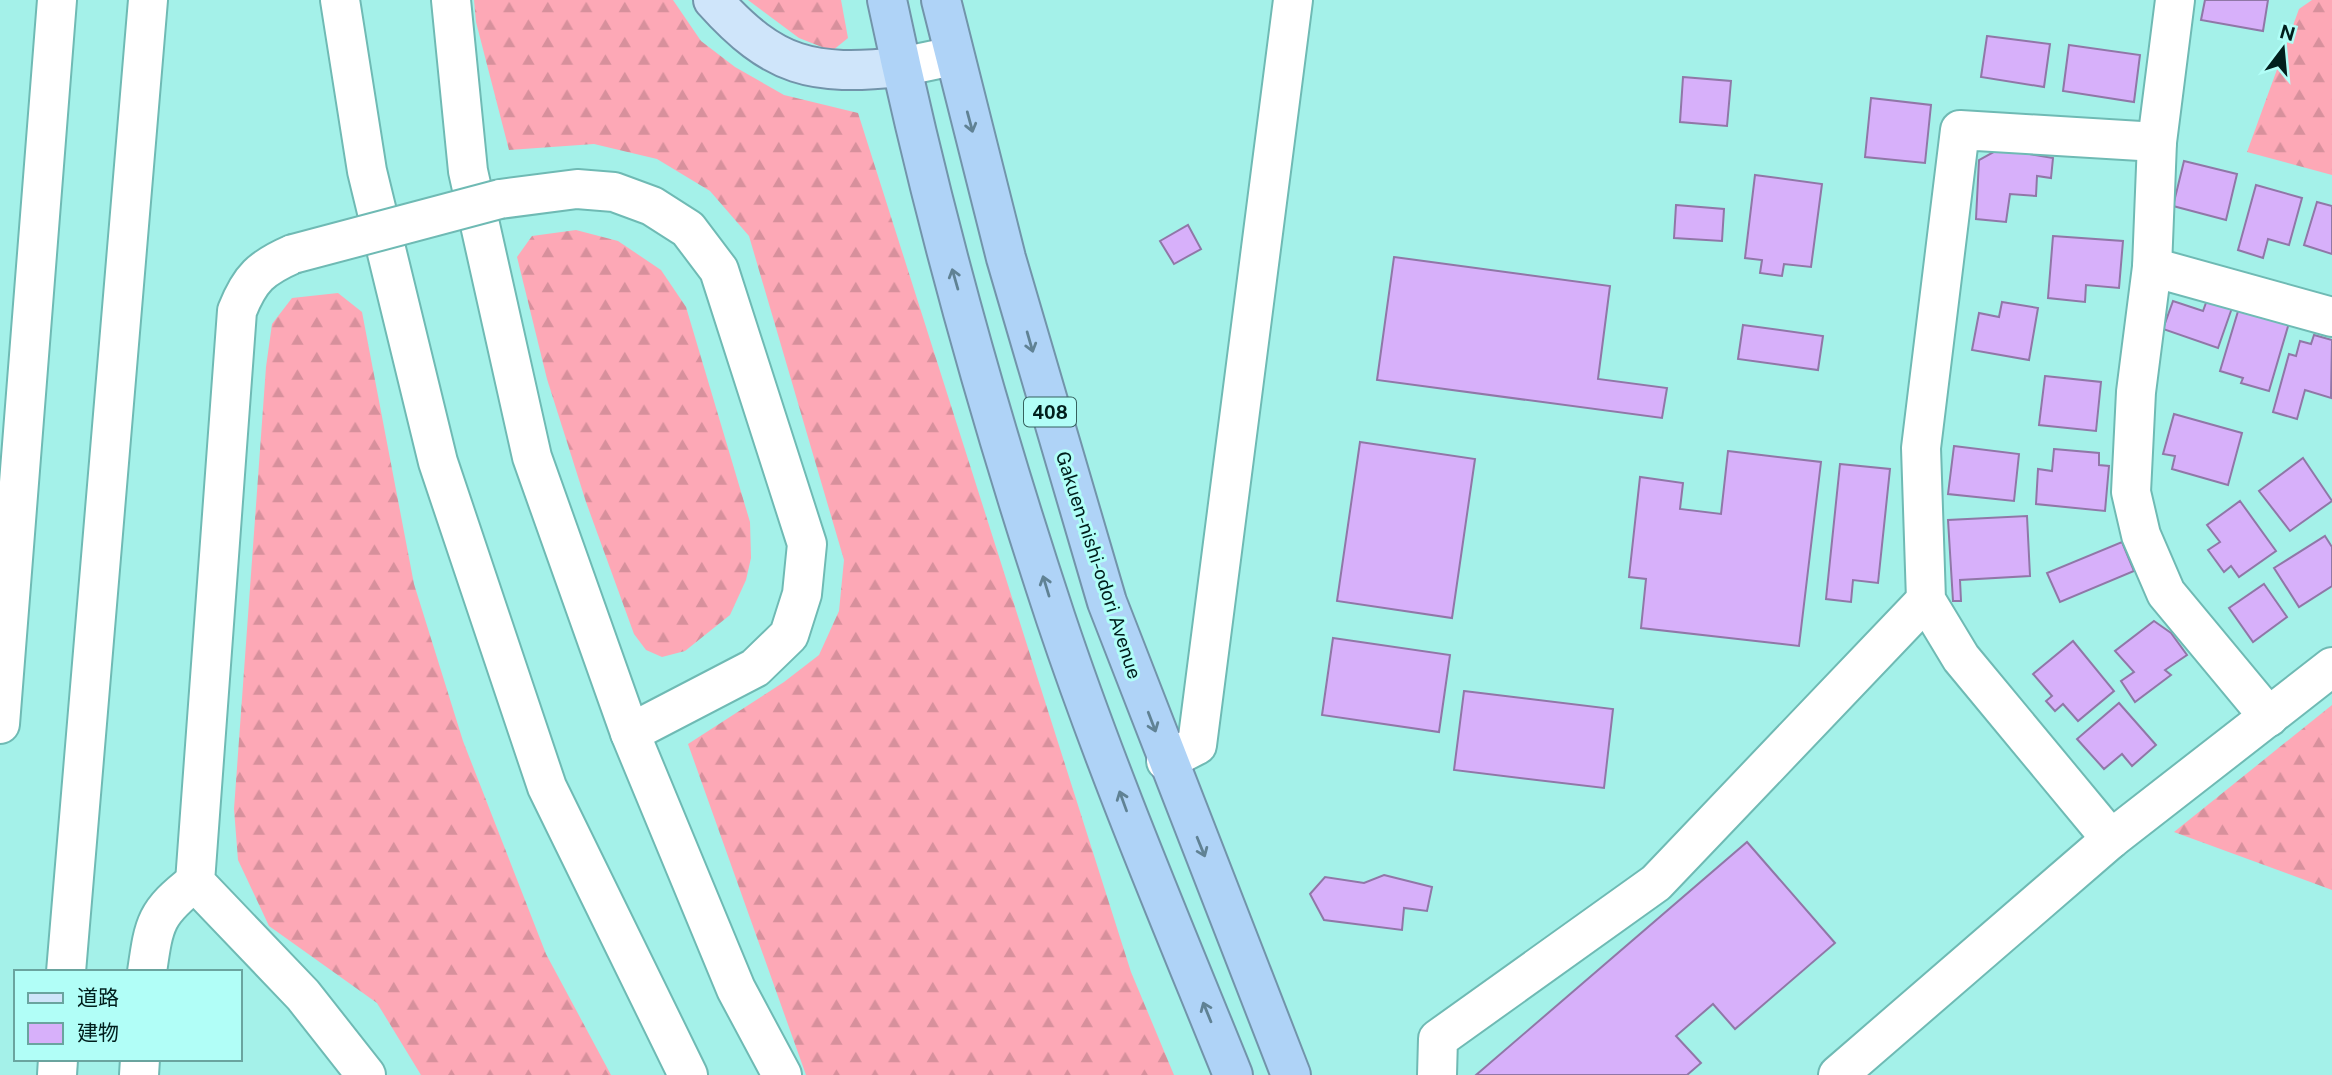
<svg xmlns="http://www.w3.org/2000/svg" width="2332" height="1075" font-family="'Public Sans','Noto Sans JP',sans-serif">
<style>
.forest{fill:url(#forest-firs)}
.building{fill:#d7b0fa;stroke:#9077a7;stroke-width:2}
.lines{fill:none;stroke-linecap:round;stroke-linejoin:round}
.minor-casing{stroke:#6fbab4;stroke-width:42}
.major-casing{stroke:#7294aa;stroke-width:42}
.highway-casing{stroke:#7294aa;stroke-width:42}
.minor{stroke:#fff;stroke-width:38}
.major{stroke:#cfe5fa;stroke-width:38}
.highway{stroke:#afd3f7;stroke-width:38}
.minor-bridge-casing{stroke:#6fbab4;stroke-width:42;stroke-linecap:butt}
.minor-bridge{stroke:#fff;stroke-width:38}
.oneway{stroke:#608294}
.labels{text-anchor:middle;dominant-baseline:central;stroke-width:6;stroke-linejoin:round;paint-order:stroke}
.shield{fill:#b1fef7;stroke:#35615e;stroke-width:2}
.shield-label{font-size:18px;font-weight:bold;fill:#001e1c}
.street-label{font-size:19px;fill:#001e1c;stroke:#b1fef7}
</style>
<defs>
<pattern id="forest-firs" width="22" height="20" patternUnits="userSpaceOnUse" patternTransform="scale(1.75)"><rect width="22" height="20" fill="#fda8b6"/><path d="M5 1l3.5 6h-7zM16 11l3.5 6h-7z" fill="#d7909c"/></pattern>
</defs>
<rect width="100%" height="100%" fill="#a4f1e9"/>
<g class="forest">
<polygon points="474,0 673,0 701,41 735,67 784,95 858,113 1131,972 1174,1075 806,1075 688,744 784,682 819,655 839,611 844,560 749,236 710,191 657,159 594,144 509,150 476,22"/>
<polygon points="748,0 841,0 848,38 832,51 799,38"/>
<polygon points="2312,0 2332,0 2332,175 2247,152 2299,9"/>
<polygon points="576,230 618,241 661,270 686,307 750,522 751,558 746,580 730,615 685,651 662,657 646,650 634,634 586,502 547,379 517,257 532,236"/>
<polygon points="338,293 362,312 414,584 463,741 546,954 611,1075 421,1075 377,1003 269,926 238,860 234,809 266,367 272,324 292,298"/>
<polygon points="2332,705 2332,890 2174,832"/>
</g>
<g class="building">
<polygon points="2205,0 2268,0 2263,31 2201,20"/>
<polygon points="1987,36 2050,44 2044,87 1981,77"/>
<polygon points="2069,45 2140,55 2134,102 2063,91"/>
<polygon points="1683,77 1731,81 1727,126 1680,122"/>
<polygon points="1871,98 1931,105 1925,163 1865,157"/>
<polygon points="1999,149 2053,158 2051,178 2037,176 2036,196 2010,194 2006,222 1976,219 1979,160"/>
<polygon points="2184,161 2237,174 2226,220 2173,206"/>
<polygon points="1755,175 1822,184 1811,267 1784,264 1782,276 1760,273 1762,260 1745,258"/>
<polygon points="2256,185 2302,198 2289,245 2268,239 2263,258 2238,250"/>
<polygon points="2317,202 2332,206 2332,254 2304,245"/>
<polygon points="1676,205 1724,209 1722,241 1674,238"/>
<polygon points="1188,225 1201,249 1174,264 1160,241"/>
<polygon points="2053,236 2123,241 2119,288 2086,285 2085,302 2048,298"/>
<polygon points="1394,257 1610,286 1598,379 1667,388 1662,418 1377,380"/>
<polygon points="2207,300 2232,308 2218,348 2163,329 2173,301 2203,311"/>
<polygon points="2002,302 2038,308 2029,360 1972,350 1979,313 1999,317"/>
<polygon points="2239,308 2289,323 2269,391 2241,383 2243,378 2220,371"/>
<polygon points="1743,325 1823,336 1818,370 1738,359"/>
<polygon points="2314,335 2332,340 2331,398 2305,390 2297,419 2273,412 2289,354 2296,356 2300,341 2311,344"/>
<polygon points="2045,376 2101,382 2096,431 2039,425"/>
<polygon points="2174,414 2242,433 2228,485 2172,469 2175,456 2163,454"/>
<polygon points="1360,442 1475,459 1452,618 1337,601"/>
<polygon points="1954,446 2019,454 2014,501 1948,494"/>
<polygon points="2054,449 2099,453 2099,465 2109,466 2105,511 2036,504 2038,469 2052,471"/>
<polygon points="1728,451 1821,462 1799,646 1641,628 1646,579 1629,577 1640,477 1683,483 1680,509 1721,514"/>
<polygon points="2303,458 2332,501 2290,531 2259,491"/>
<polygon points="1840,464 1890,469 1878,583 1853,580 1851,602 1826,599"/>
<polygon points="2240,501 2276,551 2239,577 2231,566 2224,572 2208,550 2220,542 2207,525"/>
<polygon points="2027,516 2030,576 1960,580 1961,601 1953,601 1948,520"/>
<polygon points="2325,536 2332,547 2332,586 2299,607 2274,568"/>
<polygon points="2122,542 2134,571 2060,602 2047,573"/>
<polygon points="2264,584 2287,617 2253,642 2229,608"/>
<polygon points="2154,621 2171,633 2187,655 2165,670 2171,675 2135,702 2121,681 2134,672 2115,651"/>
<polygon points="1333,638 1450,655 1439,732 1322,715"/>
<polygon points="2073,641 2114,691 2078,721 2063,704 2055,711 2046,701 2052,696 2033,674"/>
<polygon points="1464,691 1613,709 1604,788 1454,770"/>
<polygon points="2119,703 2156,745 2132,766 2122,754 2104,769 2077,739"/>
<polygon points="1747,842 1835,943 1735,1029 1713,1004 1676,1036 1701,1063 1687,1075 1476,1075"/>
<polygon points="1384,875 1432,887 1427,911 1404,908 1402,930 1324,920 1310,894 1325,877 1364,883"/>
</g>
<g class="lines">
<defs>
<g id="minor">
<polyline points="340,0 367,171 438,462 547,787 688,1075"/>
<polyline points="451,0 468,171 532,457 630,733 736,989 782,1075"/>
<polyline points="2175,0 2157,142 2152,267 2136,392 2131,492 2141,535 2166,593 2269,717"/>
<polyline points="901,67 953,56"/>
<polyline points="500,199 577,189 614,192 652,206 688,229 719,270 807,544 802,594 789,635 755,668 630,733"/>
<path d="M293,254c-32,14 -43,24 -56,57l-42,571 108,113 63,80"/>
<polyline points="2152,267 2332,317"/>
<polyline points="0,724 57,0"/>
<polyline points="1166,761 1197,745 1293,0"/>
<polyline points="2111,839 1961,658 1926,600 1921,448 1960,130 2157,142"/>
<polyline points="66,972 148,0"/>
<path d="M147,972c7,-49 8,-59 48,-90"/>
<polyline points="57,1075 58,1059"/>
<polyline points="139,1075 140,1059"/>
<polyline points="1437,1075 1438,1039 1656,883 1926,600"/>
<polyline points="1838,1075 2111,839 2332,667"/>
</g>
<path id="major" d="M713,0c61,68 99,76 188,67"/>
<g id="highway">
<path d="M887,0c44,209 102,417 169,619 52,155 116,305 177,456"/>
<polyline points="941,0 1006,258 1107,602 1291,1075"/>
</g>
</defs>
<use href="#minor" class="minor-casing"/>
<use href="#major" class="major-casing"/>
<use href="#highway" class="highway-casing"/>
<use href="#minor" class="minor"/>
<use href="#major" class="major"/>
<use href="#highway" class="highway"/>
<defs>
<polyline id="minor-bridge" points="293,254 500,199"/>
</defs>
<use href="#minor-bridge" class="minor-bridge-casing"/>
<use href="#minor-bridge" class="minor-bridge"/>
</g>
<defs><path id="oneway-shaft" d="M-6 0H5M1.5-3L5.5 0L1.5 3" fill="none" stroke-width="1.6" stroke-linecap="round" stroke-linejoin="round" transform="scale(1.75)"/></defs>
<g class="oneway">
<use href="#oneway-shaft" transform="translate(970 122) rotate(75)"/>
<use href="#oneway-shaft" transform="translate(955 279) rotate(-106)"/>
<use href="#oneway-shaft" transform="translate(1030 342) rotate(74)"/>
<use href="#oneway-shaft" transform="translate(1046 586) rotate(-107)"/>
<use href="#oneway-shaft" transform="translate(1152 722) rotate(69)"/>
<use href="#oneway-shaft" transform="translate(1123 801) rotate(-110)"/>
<use href="#oneway-shaft" transform="translate(1201 847) rotate(68)"/>
<use href="#oneway-shaft" transform="translate(1207 1012) rotate(-112)"/>
</g>
<g class="labels">
<rect class="shield" x="1024" y="397.5" width="52" height="29" rx="5"/>
<g class="shield-label">
<text x="1050" y="412">408</text>
</g>
<g class="street-label">
<text transform="translate(1099 565) rotate(72)">Gakuen-nishi-odori Avenue</text>
</g>
</g>
<rect x="14" y="970" width="228" height="91" fill="#b1fef7" stroke="#6aa49f" stroke-width="2"/>
<rect x="28" y="993" width="35" height="10" fill="#cfe5fa" stroke="#6aa49f" stroke-width="2"/>
<text x="77" y="1005" font-size="21" fill="#001e1c">道路</text>
<rect x="28" y="1023" width="35" height="21" fill="#d7b0fa" stroke="#6aa49f" stroke-width="2"/>
<text x="77" y="1040" font-size="21" fill="#001e1c">建物</text>
<g transform="translate(2283 49) rotate(16)" stroke="#b1fef7" stroke-width="5" paint-order="stroke">
<path d="M0-5L12 26L0 18L-12 26Z" fill="#001e1c"/>
<text y="-10" font-size="19" font-weight="bold" text-anchor="middle" fill="#001e1c">N</text>
</g>
</svg>
